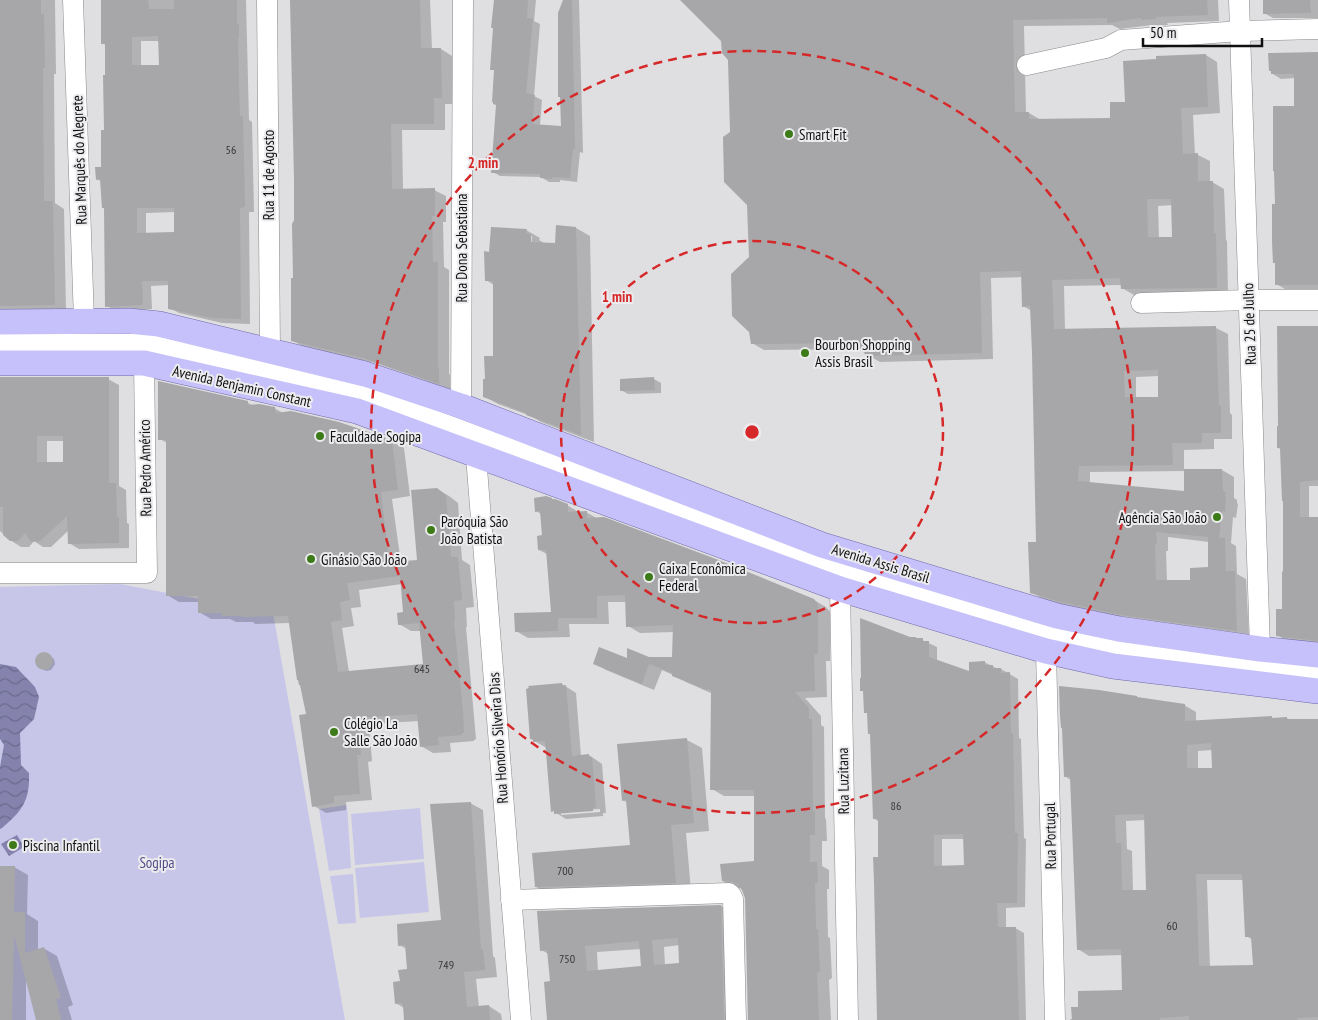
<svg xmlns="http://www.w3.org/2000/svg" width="1318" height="1020" font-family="'PT Sans Narrow',sans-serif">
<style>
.green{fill:#c7c6e9}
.water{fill:url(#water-waves)}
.shadow{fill:#0003;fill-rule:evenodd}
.building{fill:#a7a7aa;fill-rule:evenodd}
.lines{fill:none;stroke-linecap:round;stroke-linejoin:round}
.minor-casing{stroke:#89898b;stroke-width:21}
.major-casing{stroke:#6e68a7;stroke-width:26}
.minor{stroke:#fff;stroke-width:20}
.major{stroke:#c6c1fb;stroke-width:25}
.ring{fill:none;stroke:#d62828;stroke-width:2.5;stroke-dasharray:9 6}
.poi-dot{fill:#3c7b18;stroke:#ececef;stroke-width:2}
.labels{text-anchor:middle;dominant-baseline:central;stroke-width:4;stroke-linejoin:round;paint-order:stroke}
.number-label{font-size:12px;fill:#363637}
.poi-label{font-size:15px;fill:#101011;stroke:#ececef;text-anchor:start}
.street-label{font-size:15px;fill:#101011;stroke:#ececef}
.park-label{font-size:15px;fill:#514b86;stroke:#ececef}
.centre{fill:#d62828;stroke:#ececef;stroke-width:2.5}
.ring-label{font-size:15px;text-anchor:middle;font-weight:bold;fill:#d62828;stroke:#ececef;stroke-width:4;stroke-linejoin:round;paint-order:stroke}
</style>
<defs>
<pattern id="water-waves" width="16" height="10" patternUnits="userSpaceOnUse" patternTransform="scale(1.25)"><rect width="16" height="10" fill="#8583ae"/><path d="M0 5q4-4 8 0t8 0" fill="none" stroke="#6b6a8c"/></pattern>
</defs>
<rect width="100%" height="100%" fill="#dfdfe2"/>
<g class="green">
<polygon points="120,584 273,613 345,1020 0,1020 0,587"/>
<polygon points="347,805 351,868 329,871 319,809"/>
<polygon points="420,808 424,859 355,865 351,814"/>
<polygon points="424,862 429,912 360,918 355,868"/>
<polygon points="353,874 356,923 338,924 330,876"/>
</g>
<g class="water">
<path d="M0,664l16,3 19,20 4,10 -5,22 -14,14 1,32 8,8c1,28 -7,38 -27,55l-2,1v-62l4,-22 -4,-6z"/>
<polygon points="17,835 24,847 9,856 1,844"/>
</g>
<g class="shadow">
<polygon points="0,0 55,0 56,74 54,74 55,203 64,209 66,311 0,312"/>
<path d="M102,0h144l3,120 3,2 2,90h-5l1,112 -28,-1 -43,-10 -9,-5 -1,-23 -18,1 1,23 -36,2 -9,-5 -2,-98h-2l-1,-26 -5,-3 6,-11 3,-37v-86l-4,-2zM141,41h18l1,25h-19zM175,212v21l-29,1v-21z"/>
<polygon points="292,0 430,0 432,49 441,49 452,56 453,104 445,104 445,130 402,130 403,190 434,190 446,196 446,222 443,222 444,267 449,270 449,374 450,375 450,389 375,363 304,347 293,341 295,220"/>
<polygon points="495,0 536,0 534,21 540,24 534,96 542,100 540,125 563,127 564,0 579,0 583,153 580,152 577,182 560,180 560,182 549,182 541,177 500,176 493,172 497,105 495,71 492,69"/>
<path d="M686,0h532l1,21 -52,2 1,2 -14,1 -2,-1 -32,4 -8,-4 -88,1 2,87h3l12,7 70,-1 15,-15 80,-49 11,7 3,51 -27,2 2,40h3l12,6v21h2l12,7 2,51 1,1 1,53 -94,1 -12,-7v-3l-58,1 1,44 151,-2 12,6 2,79 2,2v24h-18v10l-30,1v20h38l12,7v21l3,2v3l1,1 -2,14 -3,-1 -2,26 5,3 1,28 9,5 3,58 -115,-16 -60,-13 -31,-9 -12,-7 7,-49 -6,-232 -9,-5 -1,-29 -31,1 2,81 -113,3 -12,-7 -6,-6 -98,1 -12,-7 -3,-139 -18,-72 -2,-73 -6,-18zM1173,205l1,33h-15l-1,-32zM1159,376v22h-23v-21zM1185,471v21l-95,-9v-11zM1168,537l41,5 1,26 -19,13h-24l-1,-30h2z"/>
<polygon points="1264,0 1318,0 1318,18 1273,18 1264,13"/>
<polygon points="1318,53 1318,289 1285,289 1276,284 1276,206 1295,107 1295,78 1281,79 1273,74"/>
<path d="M557,227l19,1 14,8 4,206 -53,-20 -10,-6 -33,-12 -14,-8 2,-16 8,-23v-72l-8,-5 5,-27 35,-23 14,8 -1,2 5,3 12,2zM530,236h2l-1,12z"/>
<polygon points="1318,327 1318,486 1309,486 1309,518 1318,518 1318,644 1287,641 1277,635 1284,610 1285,501 1281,449 1278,448"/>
<path d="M0,379h108l11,6v101l7,4 1,33 2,1v24l-50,1 -10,-6v-13l-18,17h-8l-9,-6 -5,6h-8l-11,-7 -10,-9zM47,441h17v22h-17z"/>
<polygon points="654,379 661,383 661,393 628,394 621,390"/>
<path d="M247,402l6,4 21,2 9,5 108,28 13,7 6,48 -18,3 9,64 17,-2 19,-72 12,7 9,7 4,57 8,5 4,42 -8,1 1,19h-1l10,112 -2,1v1l-24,2 1,9 -18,1 -12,-7 -2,-25 -50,3 3,37 -4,1 4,38 -26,2v8l-20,3 -12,-7 -7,-91 -17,-92 -35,1 -2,-2h-17l-6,-3h-19l-12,-7v-10h-20l-12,-7v-152l-7,-4zM402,584l3,29 -6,11 12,7h10l3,35 -75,6 -7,-44 12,-2 -3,-18 10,-1 -2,-17z"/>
<polygon points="567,505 580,513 586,512 598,519 814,600 826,607 830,612 830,661 826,661 827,697 805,698 821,716 821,725 824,727 825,818 826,819 827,841 822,841 822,866 829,870 829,889 827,889 828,937 830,938 832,978 829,980 831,1020 749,1020 746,898 742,888 735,888 723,881 755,862 755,796 724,796 712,789 713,694 686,682 673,675 662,670 654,690 606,670 594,663 649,658 673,658 674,632 640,633 628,626 627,602 608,602 609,624 569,624 570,637 528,638 516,631 552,613 547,554 539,550 544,537 541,514 536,511"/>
<path d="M910,638h6l6,2 15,7v14l33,12 14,-11 14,7h3l17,10 1,59 2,1 3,99 2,1 -1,68 -19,1v20h9l9,5 2,87h-148l1,-198 -5,-4 -2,-83 -3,-21 -4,-2zM942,839h23l1,27 -24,1z"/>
<polygon points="46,653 54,659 55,664 51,670 46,671 38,666 36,661 37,656 40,654"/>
<path d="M562,684l14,9 5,63 8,-1 13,9 4,49h-3v3l-37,3 -13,-8 -6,-64h-2l-14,-8zM600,809v3l-39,3v-3z"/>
<path d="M1137,697l3,2 44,6 12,7v9l75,-4 4,2 12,-1 2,2 29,1v299h-248v-1h3l6,-11 44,-17 -1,-36 -33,1 -11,-7 -6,-168 -7,-5zM1212,750l1,19h-15v-18zM1145,820l2,71h-14l-1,-40 -5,-2 -1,-28zM1207,880h36l3,56 7,4 1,26 -44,1z"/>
<polygon points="687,740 702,748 709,831 686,833 691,891 551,895 536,887 631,846 628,803 623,800"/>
<polygon points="470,803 483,810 493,956 495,958 497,977 476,979 479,1007 489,1006 501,1014 502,1020 405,1020 404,1008 396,1003 401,982 409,970 407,949 399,945 442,921"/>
<polygon points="0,867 14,867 28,875 27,914 38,921 38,950 43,948 57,956 73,1005 68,1007 72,1020 38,1020 26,979 26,1020 0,1020"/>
<path d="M721,906l12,7 3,107h-188l3,-37 -2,-29 -8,-4zM680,945l1,19 -16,1 -1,-18zM641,949l1,18 -44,4 -1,-19z"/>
</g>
<g class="building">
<polygon points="0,0 41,0 41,14 44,14 45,68 43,68 44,201 53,201 55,305 0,306"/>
<path d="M101,0h47l1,9h25v-9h63v24h2v14h-1l1,48 1,30h3l2,91 -5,1 1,111 -29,-1 -44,-9v-28h-26l1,24 -38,2 -1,-99h-2l-2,-29 -4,1 -1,-13h6v-37h3l-1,-55h2v-31h-4zM158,36l1,29h-27v-28zM137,208h37v24l-37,1z"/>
<polygon points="290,0 420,0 421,48 441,48 442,98 434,98 434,124 391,124 392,189 435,188 435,216 432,216 433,262 438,262 438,367 439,367 439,384 363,358 291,341 291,278 293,278 292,224 294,220 294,179"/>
<polygon points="494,0 528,0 527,18 533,19 526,93 535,95 532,124 561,126 560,97 558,97 558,13 563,0 572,0 575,149 573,149 570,178 552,177 552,179 540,178 540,174 491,173 496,105 493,104 493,102 492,102 494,70 490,70 493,28 491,28"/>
<path d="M680,0h527l1,15 -52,2v2l-15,1v-2l-34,5v-5l-94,2 2,92h14v7l81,-1v-16h15l-2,-41 33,-2v-3l50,-2 2,53 -27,1 2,46 15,-1v28h15l1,52h2l1,55 -96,1 -1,-11 -68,2 2,49 162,-3 3,80h2v27h-19v10h-30l1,22 -94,1 -1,15 106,10v-22h38l1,22 3,1 -1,4h1l-1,16 -3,-1 -3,27h6l1,33h9l2,60 -116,-16 -60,-13 -31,-9 -2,-51h8l-4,-189 -2,-47 -8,1 -1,-36 -41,1 2,81 -115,3 -12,-13 -104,1 -2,-12 -17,-16 -1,-42 18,-17 -2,-52 -23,-23 -1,-45 7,-5 -2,-72 -6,-7 -1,-12zM1147,199h24l1,38h-24zM1158,370v27h-33l-1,-26zM1156,532l52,5v30l-18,1v12h-34l-1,-36h2z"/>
<polygon points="1263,0 1310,0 1311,13 1263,14"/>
<polygon points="1318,52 1318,285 1275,285 1275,263 1273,263 1272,242 1272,204 1275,204 1274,171 1273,171 1273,106 1294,106 1294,74 1271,74 1271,71 1269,71 1268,53"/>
<polygon points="556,225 576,227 581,435 526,415 526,413 483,397 483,379 485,379 484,356 493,356 493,281 485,281 484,251 489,252 491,227 527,229 526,233 531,234 531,242 555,243"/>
<polygon points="1277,326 1318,326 1318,480 1300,482 1300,517 1318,517 1318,641 1276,636 1276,609 1282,609 1282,572 1283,571 1283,501 1282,501 1280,448 1277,448 1277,426 1278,426"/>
<path d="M0,377h109v106h7l1,34h2v26l-51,1 -1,-28 -27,25 -9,1 -6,-9 -7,8h-8l-7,-6v-28h-3zM37,436h26v26h-26z"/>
<polygon points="654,377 655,390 620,391 620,379"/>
<path d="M158,381l90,20v4l11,-1 16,3 1,6 15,-2 48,11 53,18 6,50 -17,2 8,69h2v1l26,-2 -6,-70 26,-2 9,7 5,62h7l4,43 -8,1 1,19 -1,1 9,91 1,21h-2v2l-24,2 1,8 -19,2 -3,-33 -59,4 3,37h-4l3,39 -26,2v7l-22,4 -13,-92 7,-1 -6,-29h-1l-1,-5h-1l-9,-64 -46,1v-1h-20v-3h-24v-17h-32v-156h-8zM400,576l3,36 -6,1 1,12 21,-2 4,41 -85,8 -7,-50 11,-2 -2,-18 10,-2 -3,-17z"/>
<polygon points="546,496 552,498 552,499 555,499 568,504 568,512 587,511 587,518 604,517 716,559 814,599 818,604 818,654 814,654 815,691 795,692 809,708 809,719 812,719 813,811 815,811 815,835 810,835 810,862 817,862 818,883 815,883 816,929 818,929 820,971 817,973 819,1020 748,1020 745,898 742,890 737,884 733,882 722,881 720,864 754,861 754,790 710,790 711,690 702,689 702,688 672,676 672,673 649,664 642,684 593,664 599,647 627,658 627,648 649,657 672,657 673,625 626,627 625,595 597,596 597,618 558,618 558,631 515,632 514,613 551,612 546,550 538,550 537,536 542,535 540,511 535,512 534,498"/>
<path d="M860,618l50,19h6v1h7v3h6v16l40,14v-9l16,-1v4h8v3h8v5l9,-1 1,61h2l2,100h3l-1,70h-20l1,24h18l3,93h-142l-3,-139 -1,-24h5v-38h-5l-3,-85h-2l-1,-21h-3l-1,-22h-3v-13h1zM963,834l1,31 -30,1v-31z"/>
<circle cx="44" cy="661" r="9"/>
<polygon points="562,683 562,686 566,685 572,756 589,754 589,757 592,757 596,807 593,808 593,811 554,814 554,811 551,812 545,741 533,742 533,739 530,739 526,689 529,688 528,686"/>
<path d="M1059,686l40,4 38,6v1l48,7v17l87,-5v2l15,-1v2h31v298l-21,1 1,2h-109v-4l-29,2v2h-88l-1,-13h7v-16l44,-1 -1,-41 -44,1 -7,-173h-6l-2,-49h-1l-1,-12zM1211,743l1,25h-25v-23zM1144,814l2,76h-24l-1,-47h-5l-1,-28zM1196,874h46l3,63h6l2,28 -54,1z"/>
<polygon points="687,738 694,823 671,825 676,883 535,887 532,853 630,845 626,800 622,801 617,744"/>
<polygon points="471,802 481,949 483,949 485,970 464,972 467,1007 489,1005 490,1020 404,1020 403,1005 402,1005 402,1003 395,1004 393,982 400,981 398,970 407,969 405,945 398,946 397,924 441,920 430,804"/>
<polygon points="0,866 15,866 14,912 25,912 25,953 44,947 61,998 56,999 61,1020 36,1020 15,938 14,938 12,1020 0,1020"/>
<path d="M721,905l3,115h-177l-3,-38 6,-1 -3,-31 -7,1 -3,-40zM678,938l1,25 -25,2 -2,-25zM639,941l2,25 -54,5 -2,-25z"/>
</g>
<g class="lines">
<defs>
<g id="minor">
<polyline points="73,0 84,321"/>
<polyline points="267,0 270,350"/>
<polyline points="1239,0 1260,649"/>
<polyline points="1027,65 1106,48 1121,40 1240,31 1318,29"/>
<polyline points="1141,303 1249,300 1318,300"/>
<polyline points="0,343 147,344 361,393 831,567 1051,634 1116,648 1318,673"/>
<polyline points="461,406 463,0"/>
<polyline points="476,456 521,1020"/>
<polyline points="0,573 147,573 144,363"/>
<polyline points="835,577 840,589 848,1020"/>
<polyline points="511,900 729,893 731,895 733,899 736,1020"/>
<polyline points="1055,1020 1046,651 1061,651"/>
</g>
<g id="major">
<polyline points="0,322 129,321 159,324 365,374 461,406 822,545 1057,616 1119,629 1260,649 1318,655"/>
<polyline points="0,363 144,363 357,411 840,589 1046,651 1113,666 1318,691"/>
</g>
</defs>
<use href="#minor" class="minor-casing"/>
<use href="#major" class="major-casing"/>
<use href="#minor" class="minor"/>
<use href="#major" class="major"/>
</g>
<g class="ring">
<circle cx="752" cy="432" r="191"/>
<circle cx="752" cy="432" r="381"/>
</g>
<g class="poi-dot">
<circle cx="789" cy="134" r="5"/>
<circle cx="805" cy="353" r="5"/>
<circle cx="320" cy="436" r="5"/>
<circle cx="1217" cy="517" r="5"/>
<circle cx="431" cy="530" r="5"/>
<circle cx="311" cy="559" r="5"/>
<circle cx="649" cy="577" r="5"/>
<circle cx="334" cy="732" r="5"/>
<circle cx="13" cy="845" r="5"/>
</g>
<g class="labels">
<g class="number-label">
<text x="231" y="149">56</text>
<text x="422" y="668">645</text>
<text x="896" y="805">86</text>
<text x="565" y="870">700</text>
<text x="1172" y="925">60</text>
<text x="567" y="958">750</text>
<text x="446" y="964">749</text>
</g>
<g class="poi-label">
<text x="799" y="134">Smart Fit</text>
<text x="815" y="344">Bourbon Shopping<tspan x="815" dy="17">Assis Brasil</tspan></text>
<text x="330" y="436">Faculdade Sogipa</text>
<text x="1207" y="517" text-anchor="end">Agência São João</text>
<text x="441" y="521">Paróquia São<tspan x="441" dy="17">João Batista</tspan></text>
<text x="321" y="559">Ginásio São João</text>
<text x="659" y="568">Caixa Econômica<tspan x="659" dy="17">Federal</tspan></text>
<text x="344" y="723">Colégio La<tspan x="344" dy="17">Salle São João</tspan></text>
<text x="23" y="845">Piscina Infantil</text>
</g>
<g class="street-label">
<text transform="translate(79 160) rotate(-92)">Rua Marquês do Alegrete</text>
<text transform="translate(268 175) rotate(-90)">Rua 11 de Agosto</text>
<text transform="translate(461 248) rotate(-90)">Rua Dona Sebastiana</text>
<text transform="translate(1249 324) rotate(-92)">Rua 25 de Julho</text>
<text transform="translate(242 386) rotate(13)">Avenida Benjamin Constant</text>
<text transform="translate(145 468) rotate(-91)">Rua Pedro Américo</text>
<text transform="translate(881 563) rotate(17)">Avenida Assis Brasil</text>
<text transform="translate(498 738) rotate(-94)">Rua Honório Silveira Dias</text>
<text transform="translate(843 781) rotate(-91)">Rua Luzitana</text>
<text transform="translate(1050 836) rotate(-91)">Rua Portugal</text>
</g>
<g class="park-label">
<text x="157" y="862">Sogipa</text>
</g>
</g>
<circle cx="752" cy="432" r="8" class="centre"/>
<g class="ring-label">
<text x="483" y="168">2 min</text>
<text x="617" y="302">1 min</text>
</g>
<path d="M1143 38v8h119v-8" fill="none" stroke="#101011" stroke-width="2.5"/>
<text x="1150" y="38" font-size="15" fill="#101011" stroke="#ececef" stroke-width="4" paint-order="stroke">50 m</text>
</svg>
